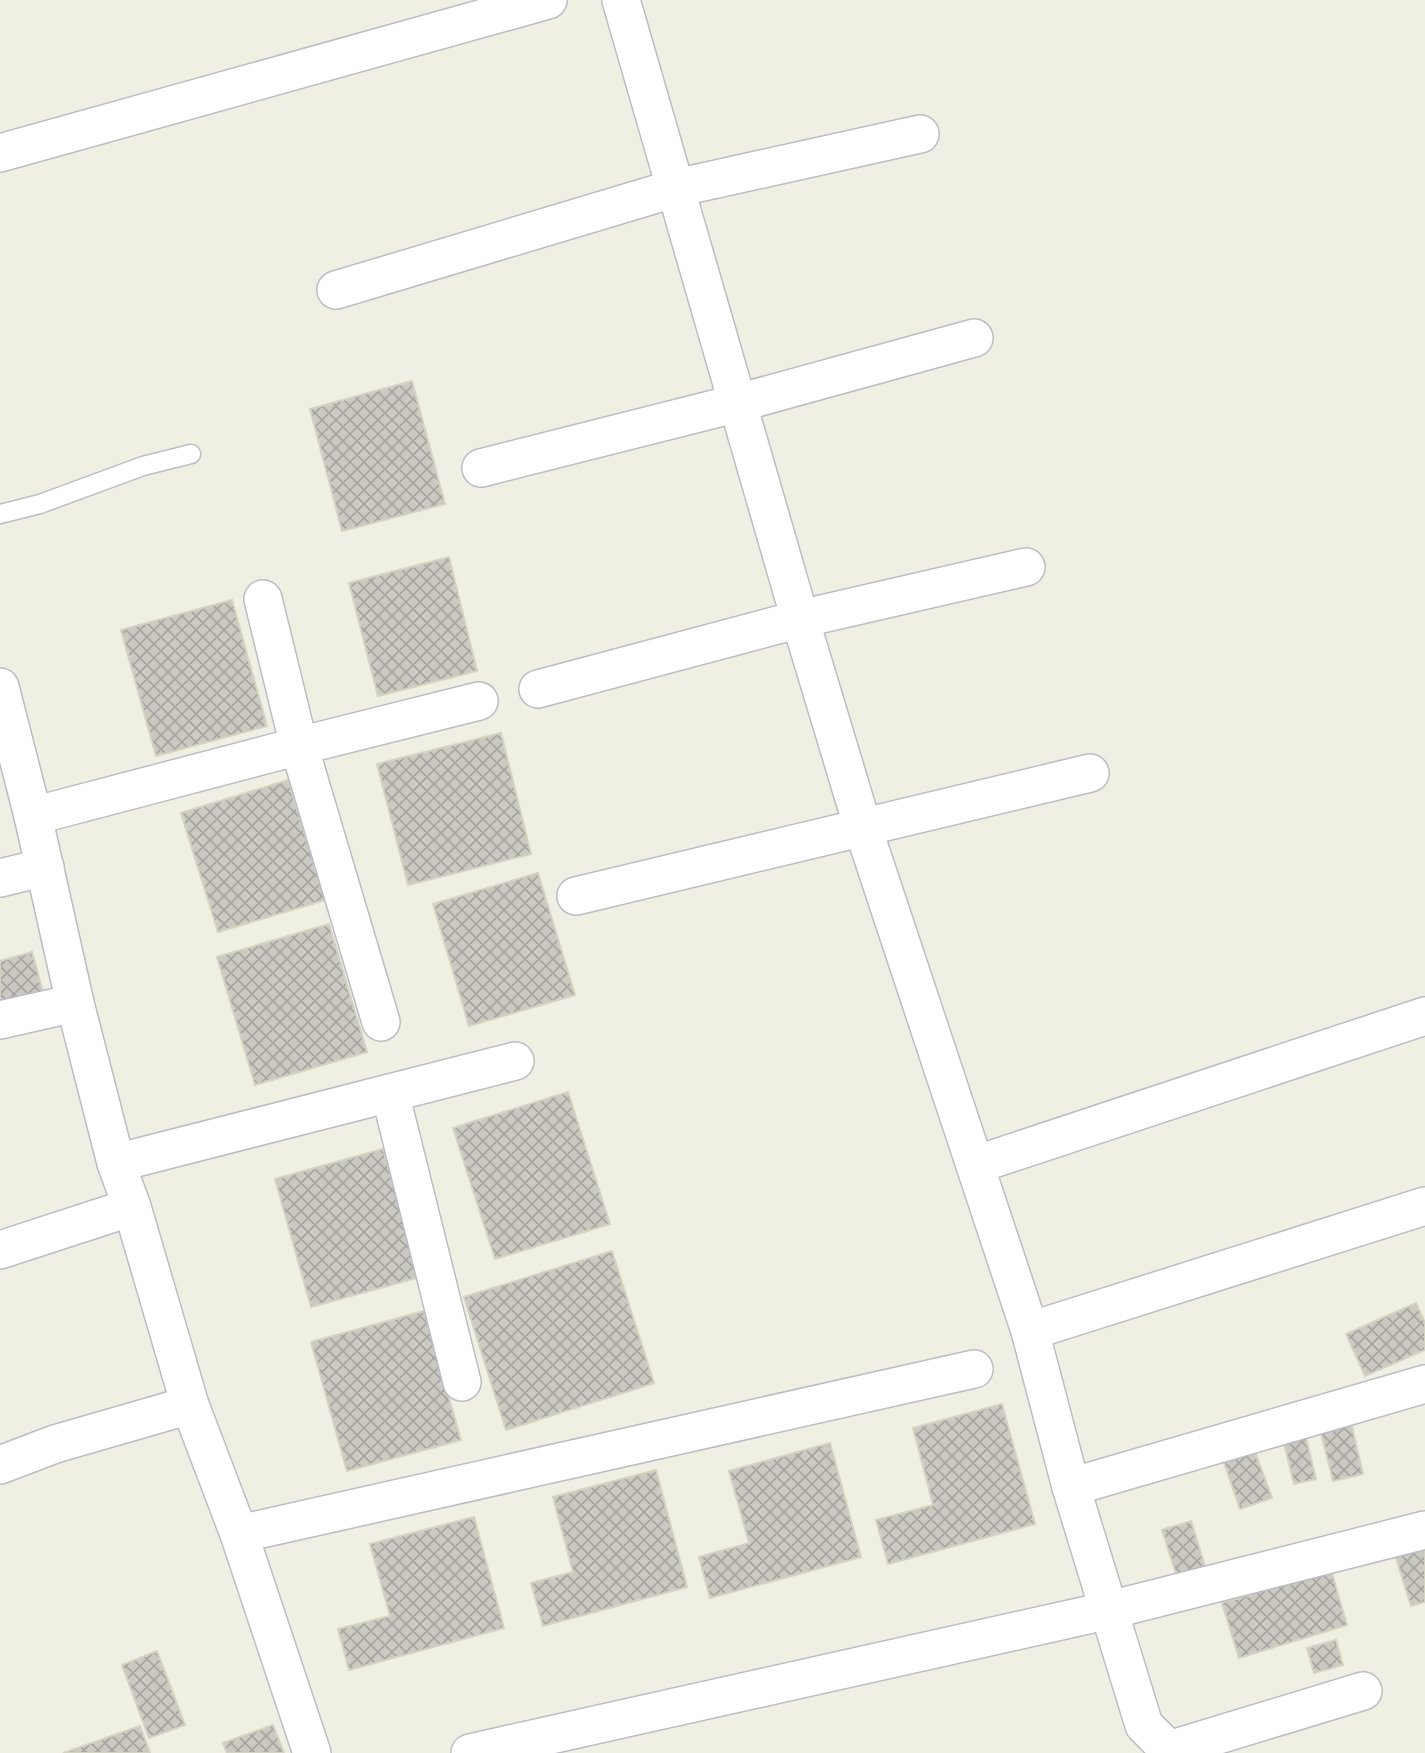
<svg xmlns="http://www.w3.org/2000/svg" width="1425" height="1753" font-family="'Nunito Sans',sans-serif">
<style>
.building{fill:url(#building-cross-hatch);stroke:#d5d2c2;stroke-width:2}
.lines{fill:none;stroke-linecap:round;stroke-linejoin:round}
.service-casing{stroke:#bcbdc4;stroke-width:21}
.minor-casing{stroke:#bcbdc4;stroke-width:40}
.service{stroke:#fff;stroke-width:18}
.minor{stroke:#fff;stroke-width:37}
</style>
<defs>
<pattern id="building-cross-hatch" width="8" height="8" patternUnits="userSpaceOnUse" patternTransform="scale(1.75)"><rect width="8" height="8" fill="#cbc9c1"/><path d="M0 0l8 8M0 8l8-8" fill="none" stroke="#a8a6a1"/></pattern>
</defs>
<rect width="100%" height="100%" fill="#f0efe4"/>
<g class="building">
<polygon points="412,381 445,504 342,531 310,409"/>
<polygon points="449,557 477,671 378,696 349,583"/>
<polygon points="232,600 267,726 156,756 121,630"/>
<polygon points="501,733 531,854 408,885 377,764"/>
<polygon points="288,780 325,900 218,932 181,813"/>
<polygon points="538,873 575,995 469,1026 433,904"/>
<polygon points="329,924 367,1052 255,1085 217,957"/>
<polygon points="32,952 43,992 0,1004 0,961"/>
<polygon points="568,1092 610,1224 495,1259 453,1128"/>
<polygon points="383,1149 420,1277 311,1307 275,1179"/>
<polygon points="612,1251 654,1383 506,1430 464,1297"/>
<polygon points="1416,1303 1425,1323 1425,1350 1365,1376 1346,1334"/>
<polygon points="424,1311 461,1440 347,1471 311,1342"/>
<polygon points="1002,1404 1035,1524 888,1564 876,1520 933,1505 913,1428"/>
<polygon points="1349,1414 1363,1474 1333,1481 1318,1421"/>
<polygon points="1304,1430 1316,1479 1294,1484 1282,1435"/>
<polygon points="1251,1441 1272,1498 1240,1509 1220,1451"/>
<polygon points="830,1443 861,1557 710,1598 699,1557 749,1543 729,1471"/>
<polygon points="656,1470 687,1587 543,1626 531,1583 573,1572 553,1497"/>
<polygon points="474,1517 504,1628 349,1670 338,1629 390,1616 370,1544"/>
<polygon points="1191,1521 1205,1566 1176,1574 1162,1530"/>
<polygon points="1425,1549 1425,1602 1411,1606 1395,1555"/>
<polygon points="1331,1570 1347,1625 1239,1658 1222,1603"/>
<polygon points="1336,1640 1343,1665 1314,1673 1307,1648"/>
<polygon points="157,1651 185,1725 149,1738 122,1665"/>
<polygon points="273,1725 284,1753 227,1753 223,1743"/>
<polygon points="140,1726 150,1753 63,1753"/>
</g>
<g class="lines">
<defs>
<polyline id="service" points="0,514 40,504 143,466 191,454"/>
<g id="minor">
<polyline points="621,0 800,619 863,828 1030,1331 1071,1487 1144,1725 1169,1750 1363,1691"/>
<polyline points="0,153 548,0"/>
<polyline points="336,290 676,188 920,134"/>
<polyline points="481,468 738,403 974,338"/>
<polyline points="263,599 299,746 381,1022"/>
<polyline points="0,687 33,816 75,1003 116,1163 132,1207 190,1405 239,1534 312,1753"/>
<polyline points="538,689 800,619 1026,567"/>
<polyline points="33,816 299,746 479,701"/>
<polyline points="0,878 45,867"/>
<polyline points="576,896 1090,773"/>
<polyline points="0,1020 75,1003"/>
<polyline points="390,1093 515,1061"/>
<polyline points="116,1163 390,1093 462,1382"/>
<polyline points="975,1165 1425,1016"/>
<polyline points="0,1250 132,1207"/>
<polyline points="1030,1331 1425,1206"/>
<polyline points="0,1465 55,1444 190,1405"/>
<polyline points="1071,1487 1425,1384"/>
<polyline points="239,1534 974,1369"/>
<polyline points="470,1753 1110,1610 1425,1530"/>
</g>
</defs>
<use href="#service" class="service-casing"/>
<use href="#minor" class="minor-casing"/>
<use href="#service" class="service"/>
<use href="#minor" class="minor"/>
</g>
</svg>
